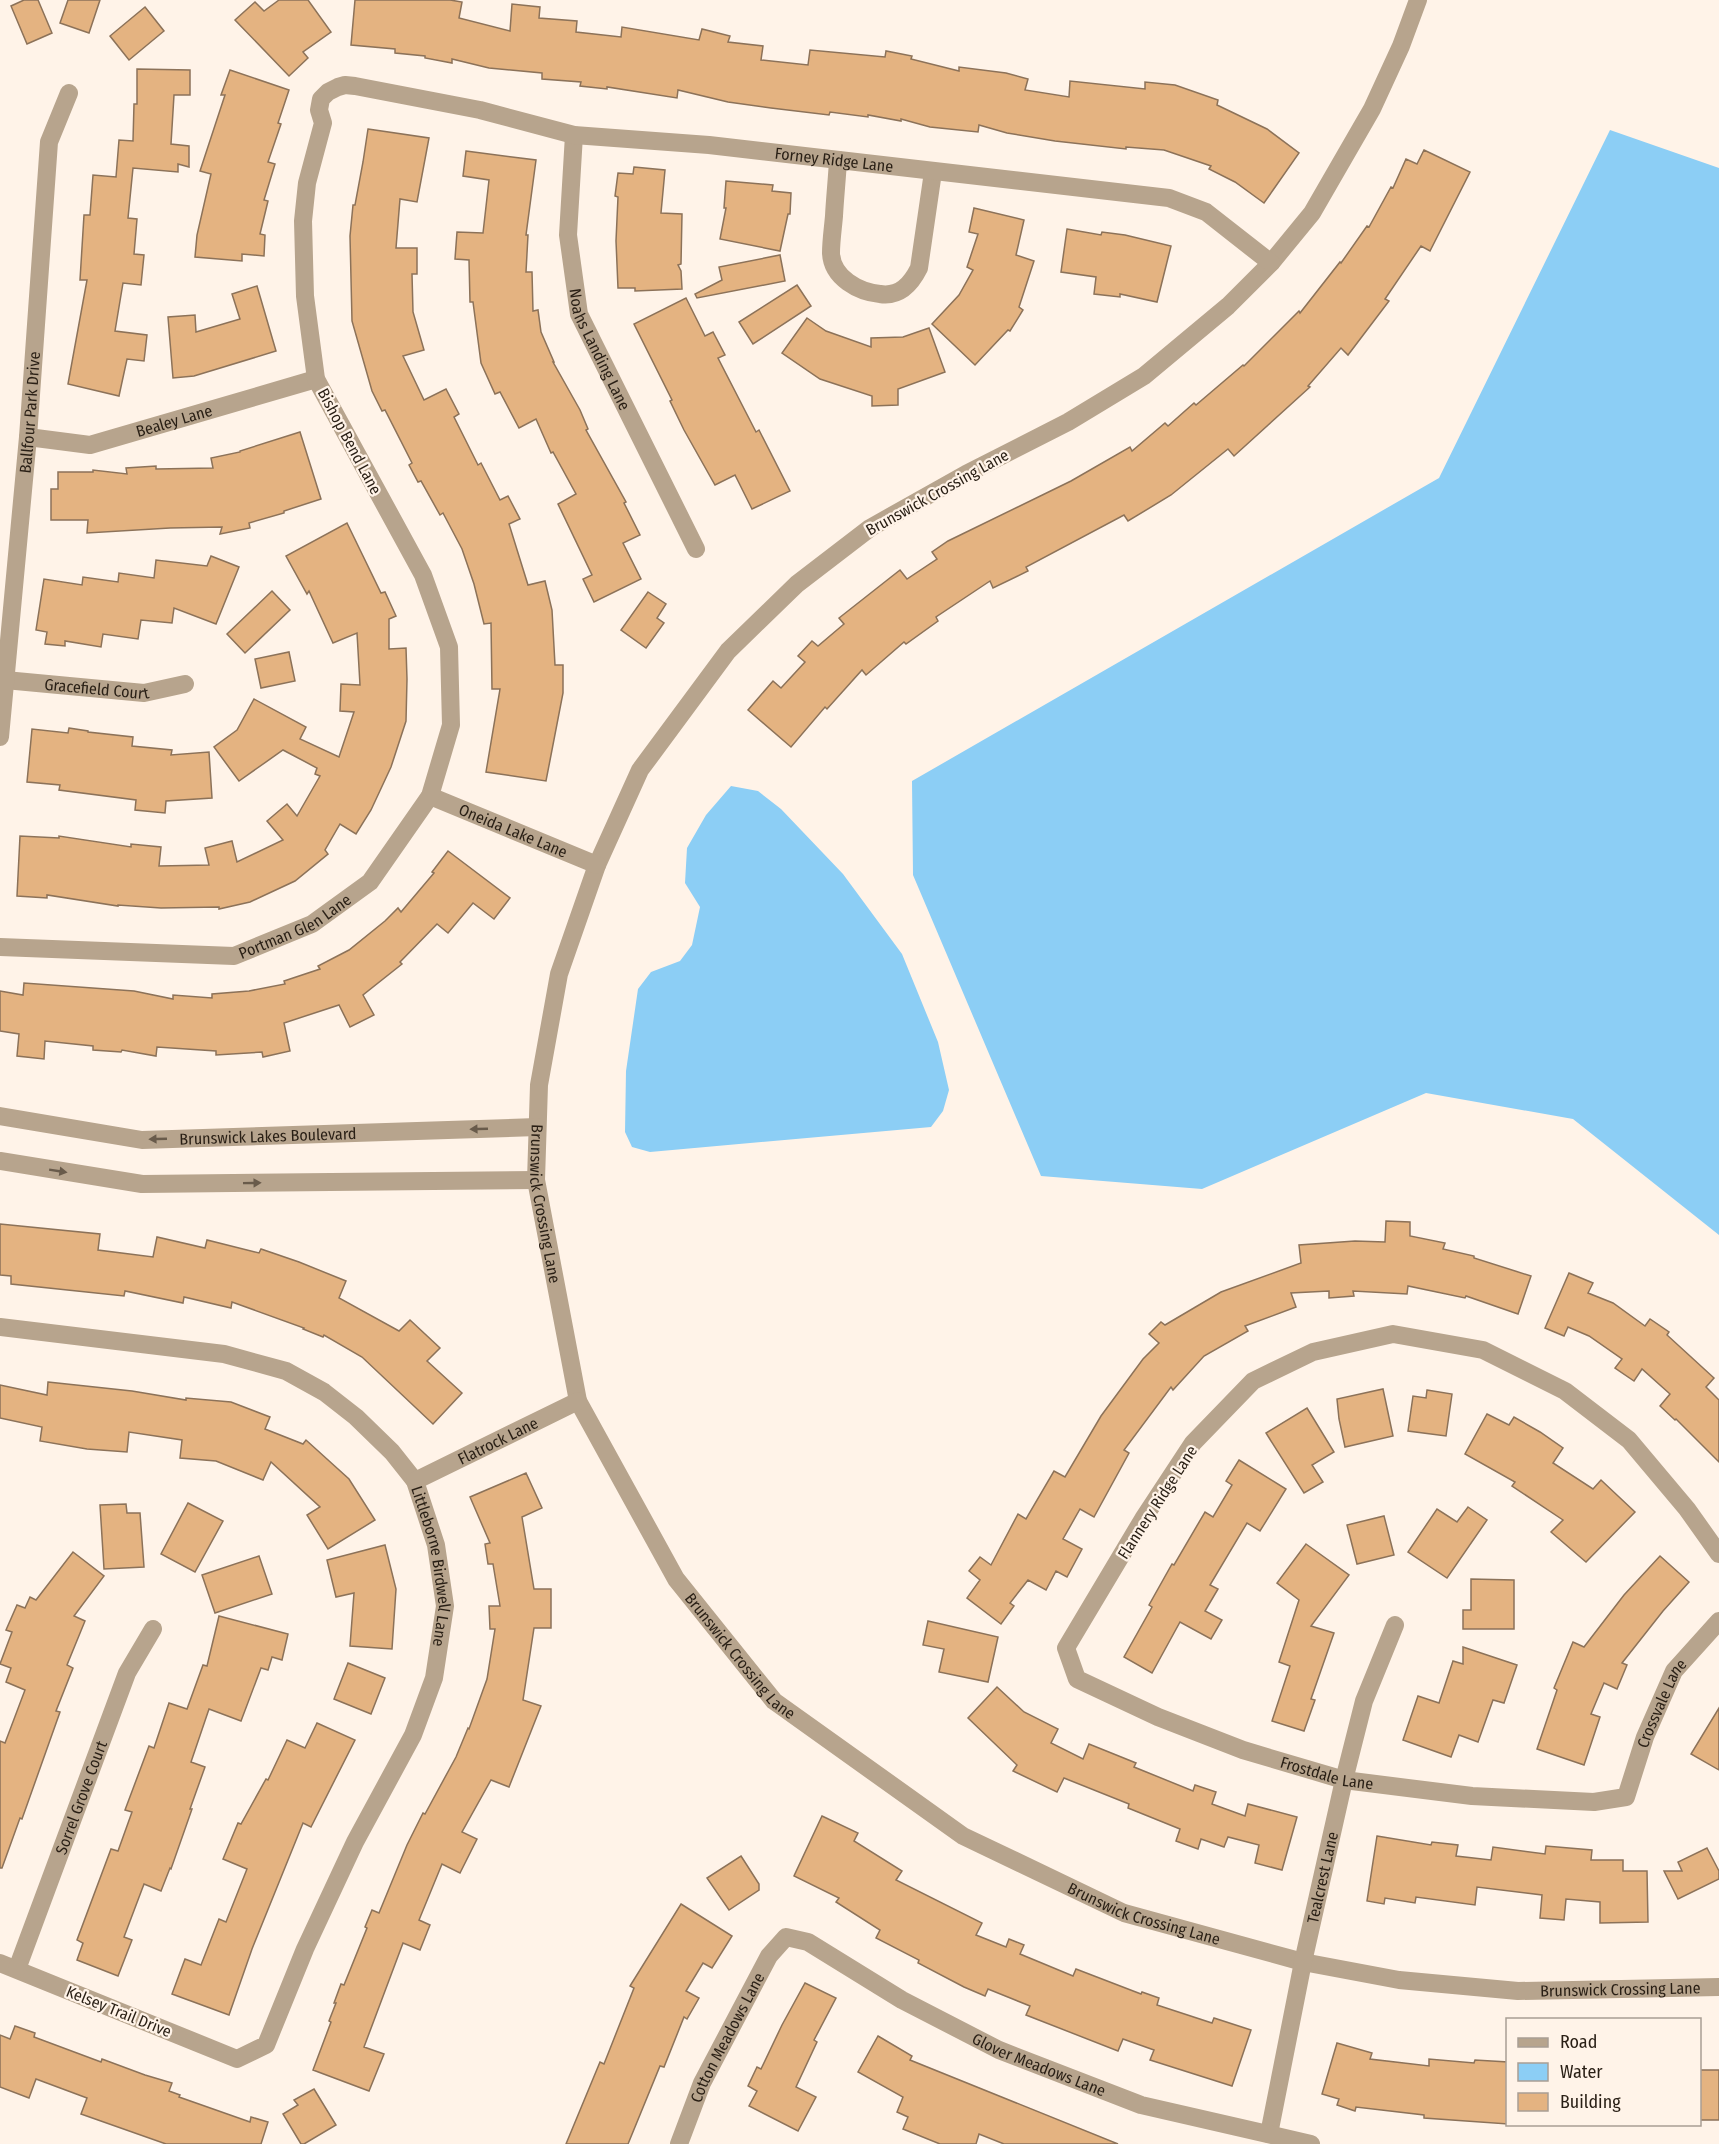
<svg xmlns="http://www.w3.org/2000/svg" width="1719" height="2144" font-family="'Fira Sans Condensed',sans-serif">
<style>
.water{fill:#8ccef5}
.building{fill:#e4b381;stroke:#8c7259;stroke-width:1.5}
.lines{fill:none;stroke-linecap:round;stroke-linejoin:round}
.minor{stroke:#b7a48d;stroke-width:18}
.oneway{fill:#695b4b}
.labels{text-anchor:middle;stroke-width:4.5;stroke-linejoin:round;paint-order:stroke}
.street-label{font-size:16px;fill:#291f15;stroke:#fff3e8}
</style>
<rect width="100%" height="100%" fill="#fff3e8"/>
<!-- water -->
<g class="water">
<path d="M1610,130L1719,168V1235L1573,1119L1426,1093L1202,1189L1041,1176L913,875L912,781L1439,478Z"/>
<path d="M731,786L758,791L781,809L843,874L902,954L938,1042L949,1090L943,1111L931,1127L650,1152L632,1147L625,1132L626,1071L638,989L651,972L680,961L692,945L700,907L685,883L687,848L706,815Z"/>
</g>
<!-- building -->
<g class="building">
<path d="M24,0H38L52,33L27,44L11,6Z"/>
<path d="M68,0H100L89,33L60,23Z"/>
<path d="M279,0H308L331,32L303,52L308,58L289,76L235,20L255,2L264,11Z"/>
<path d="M355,0H450L462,2L459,18L510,31L512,4L540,7L539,18L577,21L576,32L621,37L622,27L699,40L702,29L730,36L728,42L763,46L761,60L808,65L810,50L885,57L886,51L912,56L911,59L959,71V67L1006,73L1028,79L1025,90L1069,97L1070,81L1145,89V82L1175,85L1218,100L1217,105L1267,129L1299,153L1264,203L1235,182L1209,169L1211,166L1164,150L1126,147V149L1055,141L1007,133L979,125L978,132L930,127L901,119V121L868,115V117L830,112L829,115L771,108L728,102L678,90L677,98L607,87V89L580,86L581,82L542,79V73L489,68L452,59V63L425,58V56L395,53V49L351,45Z"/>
<path d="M145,7L164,31L129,60L110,36Z"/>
<path d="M137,69L190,70V95H174L171,144L189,146V167L178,164V172L133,168L128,218L137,219L134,254L144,255L141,285L123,283L115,331L147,335L144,361L127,359L119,396L68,384L87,280H80L84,215H90L93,175L116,177L119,140L133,141L134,104H137Z"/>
<path d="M230,70L289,90L278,123L281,124L268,162L275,164L264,200L268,201L260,234L265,235L264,256L242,254V261L195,257L197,235L211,174L200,171L225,95H221Z"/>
<path d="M368,129L429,138L417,202L400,199L396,248H417V274H412L413,312L424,350L403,356L424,400L446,389L459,414L454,417L478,465L481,463L500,500L508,496L520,519L509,524L528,585L545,581L552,610L555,665H563V693L546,781L486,772L500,689H492L491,623L484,624L474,584L462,549L443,513L440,515L421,481L418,482L409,465L412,463L385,410L382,411L372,391L352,321L350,236L353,205H355L363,162Z"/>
<path d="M1424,150L1470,172L1430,251L1421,246L1385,299L1389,301L1348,355L1341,348L1308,386L1310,387L1234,456L1228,449L1171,495L1128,521L1124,515L1026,567L1028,571L993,588L990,581L936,617L938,621L906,644L904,642L866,675L862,670L827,709L825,707L791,747L748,710L773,681L781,688L805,662L798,656L812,641L818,646L844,624L839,618L900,570L907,579L937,559L932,552L948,541L1071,481L1130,447L1132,451L1165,423L1168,426L1194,403L1196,405L1243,365L1244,366L1299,311L1300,313L1340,262L1341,263L1367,226L1369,227L1391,187L1393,188L1406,159L1417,164Z"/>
<path d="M466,151L536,160L526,235H528L526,272H532L533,311L538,310L541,332L554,362H553L580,410L588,429L586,430L626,502L624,503L640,535L623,543L641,579L594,602L583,579L592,575L558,504L576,494L553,452L551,453L536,419L519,428L500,392L495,394L481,363L473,302H470L469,260L455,259L457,232L483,233L489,180L463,176Z"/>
<path d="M634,167L665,170L661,213L682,214L681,264L678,265L681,271L682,289L635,291V288H618L616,241L618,197L615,196L618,173L633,174Z"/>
<path d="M726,181L773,185L772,191L791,193L790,214H788L780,251L720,239L726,208H724Z"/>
<path d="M974,208L1024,220L1016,255L1034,261L1019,307L1023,310L1010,331L1008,330L975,365L932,324L959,295L973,270L967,267L978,234L969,232Z"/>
<path d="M1067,229L1101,235L1102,232L1125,235L1171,246L1157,302L1120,294V297L1094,294L1096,277L1061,272Z"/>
<path d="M780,255L785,281L697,298L695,294L722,280L719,267Z"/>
<path d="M797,285L811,306L753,344L739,322Z"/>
<path d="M257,286L276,351L194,376L173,378L168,317L195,315L196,332L240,319L232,294Z"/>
<path d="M686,298L705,336L713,332L725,355L718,358L756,432L759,430L790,491L752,509L735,475L715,485L684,430L670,401L672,400L634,324Z"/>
<path d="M807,318L826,331L871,347V338L903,337L929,328L945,372L898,389V405L872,406V396L820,379L782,353Z"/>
<path d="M300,432L321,499L284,511V513L249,523L250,528L220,534L222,527L170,528L87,533L88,520H51V489H58V472H93V470L127,474L126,468L156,466V469L213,468L211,458L240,452V451Z"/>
<path d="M347,523L381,593L385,592L396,616L389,619V649L406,648L407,679L406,721L391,767L371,810L356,834L340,824L325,850L328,854L295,881L250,902L219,909V907L161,908L118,905V906L47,895V898L17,896L20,836L59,838V836L131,847V844L161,847L159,866L209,865L205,848L232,841L237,862L283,840L267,821L287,804L297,816L320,776L315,774L317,768L283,750L239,781L214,747L237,730L254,699L306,727L300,739L339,757L354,712L340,711L341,684L360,685L357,633L333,643L309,591L307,594L286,556Z"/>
<path d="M211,556L239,567L216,624L174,608L172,623L141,620L138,639L103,634L101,647L65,641V646L45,644L47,632L36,630L44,579L82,585L83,577L118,582L119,573L154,578L156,560L207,566Z"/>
<path d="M272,591L290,610L245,653L227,634Z"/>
<path d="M648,592L666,604L657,618L664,623L646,648L621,630Z"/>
<path d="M289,652L295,681L261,688L255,659Z"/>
<path d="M69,728L88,731V732L133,737L132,746L172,750L171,755L209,752L212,798L166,801L165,813L135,810L136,800L59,790L60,785L27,782L32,729L68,733Z"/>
<path d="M448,851L510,898L494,919L473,903L448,933L437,924L400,962L402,964L363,995L374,1015L350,1027L339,1005L284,1023L290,1051L263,1057L262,1052L216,1055V1051L157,1047L156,1056L122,1050L121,1052L93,1050V1046L45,1041L44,1059L17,1056L19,1034L0,1031V991L23,995L24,983L134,991L173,999V995L212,998V994L249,991L285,984L284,981L320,969L318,966L349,950L385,921L398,908L401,912L434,873L432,872Z"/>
<path d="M1386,1221L1410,1222V1236L1445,1243L1443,1249L1474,1256V1258L1531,1276L1518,1314L1466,1296L1465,1298L1408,1286L1407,1294L1353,1291L1354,1296L1329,1298V1291L1291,1293L1296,1307L1245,1326L1248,1331L1204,1356L1173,1390L1171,1387L1124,1450L1129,1453L1094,1517L1080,1509L1063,1539L1082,1549L1067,1577L1056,1571L1046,1590L1028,1580L1010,1603L1014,1606L1001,1624L967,1598L980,1580L969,1571L980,1557L991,1565L1018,1514L1026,1519L1054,1471L1065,1477L1101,1416L1143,1359L1159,1343L1149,1334L1161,1322L1165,1325L1221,1292L1301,1263L1299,1245L1355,1241L1385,1242Z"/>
<path d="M0,1224L100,1234L98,1250L153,1257L157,1237L205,1248L207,1240L259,1253L261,1249L299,1262L346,1281L339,1298L399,1331L410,1320L440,1348L427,1361L462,1393L433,1424L362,1357L324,1335L323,1337L303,1329L304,1328L232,1302L231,1308L184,1297L183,1303L125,1291L124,1296L11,1284V1276L0,1275Z"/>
<path d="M1569,1273L1593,1283L1588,1293L1613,1303L1645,1326L1650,1319L1669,1332L1667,1335L1714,1378L1706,1387L1719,1400V1462L1676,1419L1675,1420L1660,1406L1670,1394L1642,1369L1634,1381L1615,1368L1622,1359L1589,1336L1568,1327L1564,1336L1545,1328Z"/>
<path d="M48,1382L132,1391L186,1400V1398L231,1402L270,1417L265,1429L303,1444L306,1440L349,1479L375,1520L328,1549L307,1515L320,1507L271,1462L263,1480L216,1461L180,1458L182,1440L129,1432L127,1452L87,1449L40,1441L42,1427L0,1418V1385L47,1395Z"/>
<path d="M1383,1389L1393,1436L1345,1447L1339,1419L1337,1399Z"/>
<path d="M1427,1390L1452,1394L1446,1436L1408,1431L1413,1396L1426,1398Z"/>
<path d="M1307,1408L1334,1452L1312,1465L1323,1482L1304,1493L1266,1433Z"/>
<path d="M1487,1414L1509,1425L1514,1417L1540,1432L1563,1448L1553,1463L1593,1489L1601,1480L1635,1512L1586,1562L1551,1532L1563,1520L1512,1486L1515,1482L1465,1454Z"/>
<path d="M1239,1460L1286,1489L1260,1531L1247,1523L1210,1585L1218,1589L1205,1611L1222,1620L1211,1639L1180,1622L1152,1673L1124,1657L1152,1607L1149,1605L1172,1564L1174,1565L1205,1512L1213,1517L1232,1485L1226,1481Z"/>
<path d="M526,1473L542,1508L522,1517L534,1589H551V1628H534L523,1700L541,1706L509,1787L491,1780L462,1832L477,1839L460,1873L442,1864L419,1920L430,1925L420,1950L403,1943L364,2047L384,2054L369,2091L313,2070L331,2022L329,2021L336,2003H334L341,1984L344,1985L367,1928L365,1927L372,1910L379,1913L407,1845L423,1813L425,1814L456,1757L468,1728L469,1729L487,1679L495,1629H490L489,1606H500L493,1564H488L485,1544L490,1543L470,1497Z"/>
<path d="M188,1503L223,1521L195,1572L161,1554Z"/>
<path d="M126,1504L127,1513H140L144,1567L104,1569L100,1505Z"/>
<path d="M1468,1507L1487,1520L1447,1578L1408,1552L1437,1509L1457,1522Z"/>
<path d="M1384,1516L1394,1555L1357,1564L1347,1525Z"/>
<path d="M1306,1544L1349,1575L1311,1626L1334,1633L1311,1699L1315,1700L1304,1731L1272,1721L1290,1666L1279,1662L1299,1600L1277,1583Z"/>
<path d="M385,1545L396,1589L392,1649L350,1646L354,1593L336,1597L327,1560Z"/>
<path d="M73,1552L104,1576L74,1616L85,1621L67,1665L73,1668L56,1711L60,1712L22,1819L20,1818L2,1868H0V1741L5,1743L25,1690L6,1682L11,1668L0,1664L12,1632L6,1630L17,1605L25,1608L30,1597L36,1600Z"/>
<path d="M259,1556L272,1594L215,1613L202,1575Z"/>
<path d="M1660,1556L1689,1582L1663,1611L1622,1663L1627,1665L1617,1689L1604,1683L1591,1714L1600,1717L1584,1765L1537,1749L1557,1690L1554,1688L1573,1642L1584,1647L1624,1595Z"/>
<path d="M1471,1579L1514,1580V1629H1463V1610H1471Z"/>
<path d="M219,1616L288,1634L282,1660L272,1657L268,1670L261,1668L241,1721L209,1709L191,1762L205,1767L190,1809H192L171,1869L170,1868L161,1891L144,1884L124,1937L132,1940L118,1976L77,1960L83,1943L77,1940L111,1849L118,1851L132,1812L125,1810L149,1746L154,1748L169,1703L187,1709L203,1665L207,1666Z"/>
<path d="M928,1621L998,1637L988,1682L939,1672L944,1649L923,1645Z"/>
<path d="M1463,1647L1517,1665L1504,1703L1493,1700L1478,1742L1459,1735L1451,1757L1403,1740L1418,1696L1439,1703L1453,1661L1463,1664Z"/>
<path d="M348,1663L385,1678L371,1714L334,1699Z"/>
<path d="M997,1687L1024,1712L1058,1729L1051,1743L1083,1759L1089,1744L1136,1763L1134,1767L1193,1791L1195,1785L1216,1792L1212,1804L1245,1816L1248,1804L1297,1817L1282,1870L1255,1863L1259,1845L1228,1837L1224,1847L1201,1839L1198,1849L1176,1841L1180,1829L1128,1808L1129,1804L1064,1778L1057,1792L1013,1771L1017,1765L968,1718Z"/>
<path d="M1719,1708V1770L1691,1754Z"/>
<path d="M317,1723L355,1740L311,1827L303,1823L252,1949L229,2015L172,1994L185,1959L201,1965L219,1919L226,1922L247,1869L223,1859L238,1823L241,1824L266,1779L268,1780L287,1740L305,1748Z"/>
<path d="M822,1816L858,1833L854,1841L902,1871L896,1880L982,1923L976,1935L1006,1947L1009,1939L1024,1945L1020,1954L1073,1976L1076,1969L1141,1994L1142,1992L1159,1998L1157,2005L1212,2023L1214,2018L1251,2030L1232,2086L1150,2060L1154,2050L1123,2039L1118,2051L1026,2015L1030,2006L988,1989L985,1996L964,1987L918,1963L919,1960L876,1938L880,1930L836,1902L839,1898L794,1876Z"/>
<path d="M1377,1836L1431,1845L1432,1842L1458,1845L1456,1856L1491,1860L1493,1847L1545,1854L1546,1846L1592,1850L1591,1860H1623V1871H1647L1648,1922L1600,1923V1902L1566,1899L1564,1920L1540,1918L1542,1895L1477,1887L1475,1905L1416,1897L1415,1903L1385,1898L1384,1904L1367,1901Z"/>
<path d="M1707,1848L1719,1871V1879L1678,1899L1664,1871H1682L1678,1862Z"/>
<path d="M741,1856L759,1884V1890L729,1910L707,1878Z"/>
<path d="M681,1904L732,1936L712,1968L703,1963L686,1991L699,1998L687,2019L684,2017L664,2067L660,2066L628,2144H566L600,2062L604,2064L634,1988L630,1986Z"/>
<path d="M805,1983L836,1998L814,2040L817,2042L796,2087L816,2097L798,2131L749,2106L757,2091L748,2086L757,2067L761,2069L782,2025Z"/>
<path d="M15,2026L35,2033L34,2037L101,2062L102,2059L145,2075L172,2083L169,2091L180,2095L179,2097L250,2122L251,2117L268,2122L261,2144H166L81,2114L87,2098L36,2079L29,2098L0,2087V2035L10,2039Z"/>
<path d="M878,2036L912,2056L910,2060L1118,2144H1004L979,2134L976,2144H940L903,2129L908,2117L897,2112L903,2097L858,2072Z"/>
<path d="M1337,2043L1372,2053L1370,2059L1429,2066V2059L1474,2063L1475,2060L1508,2062V2124L1424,2118V2115L1356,2107L1355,2111L1337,2105L1339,2099L1322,2094Z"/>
<rect x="1700" y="2070" width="19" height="50"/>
<path d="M314,2089L336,2125L304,2144H301L283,2114L298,2105L294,2100Z"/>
</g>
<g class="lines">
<!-- minor -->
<g class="minor">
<path id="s1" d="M1418,0L1401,46L1372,109L1312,213L1271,263L1228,306L1144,376L1068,422L966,474L870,528L797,584L728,651L640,770L597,865L559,974L539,1085L536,1180L578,1401L676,1579L774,1701L963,1836L1124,1913L1303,1962L1399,1980L1518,1991L1719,1987"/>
<path id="s2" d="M574,135L568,235L579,314L696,549"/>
<path d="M838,160C837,179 835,197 834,216C833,228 831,241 831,253C832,278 859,292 880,294C900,297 911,284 919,268L933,172"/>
<path id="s3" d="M28,437L90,445L316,379"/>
<path id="s4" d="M5,680L144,693L185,684"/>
<path id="s5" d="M0,737L28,437L49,142L69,93"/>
<path id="s6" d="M430,796L597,865"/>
<path id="s7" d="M0,947L234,956L312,924L370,882L430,796L451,725L449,647L423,575L316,379L305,296L303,221L307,183L323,123L319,110L321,99L328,92L338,87L345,85L355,86L480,110L574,135L709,145L1169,198L1206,212L1271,263"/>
<path id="s8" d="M0,1116L142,1140L537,1127"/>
<path d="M0,1161L142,1184L536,1180"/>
<path id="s9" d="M0,1327L224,1354L286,1371L324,1392L356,1417L392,1452L415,1481L436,1545L445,1606L434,1678L413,1735L355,1842L305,1949L266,2045L237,2059L0,1963"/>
<path id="s10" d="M415,1481L578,1401"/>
<path id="s11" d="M1719,1554L1687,1509L1629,1440L1565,1391L1483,1350L1393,1334L1313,1352L1253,1381L1193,1443L1143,1519L1066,1648L1077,1679L1158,1717L1243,1750L1344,1780L1472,1796L1594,1802L1626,1797L1645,1737L1674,1671L1719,1621"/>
<path id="s12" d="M17,1969L127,1673L153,1629"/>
<path id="s13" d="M1269,2134L1303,1962L1344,1780L1364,1701L1395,1625"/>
<path id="s14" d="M679,2144L702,2083L769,1956L786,1937L808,1942L902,2000L999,2050L1141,2105L1311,2144"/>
</g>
</g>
<!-- one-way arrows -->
<defs><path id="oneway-solid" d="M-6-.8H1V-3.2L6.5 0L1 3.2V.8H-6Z" transform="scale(1.5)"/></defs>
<g class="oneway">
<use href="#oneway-solid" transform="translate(479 1129) rotate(178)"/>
<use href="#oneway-solid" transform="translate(158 1139) rotate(178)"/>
<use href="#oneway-solid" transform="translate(58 1171) rotate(9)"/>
<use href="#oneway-solid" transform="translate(252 1183) rotate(-1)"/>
</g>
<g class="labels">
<!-- street labels -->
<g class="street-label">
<text dy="6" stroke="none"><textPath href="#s7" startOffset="1755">Forney Ridge Lane</textPath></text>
<text dy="6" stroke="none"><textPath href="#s2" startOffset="220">Noahs Landing Lane</textPath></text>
<text dy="6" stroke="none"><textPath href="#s5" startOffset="326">Ballfour Park Drive</textPath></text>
<text dy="6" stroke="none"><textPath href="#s3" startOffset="150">Bealey Lane</textPath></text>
<text transform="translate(350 441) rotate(62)" y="6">Bishop Bend Lane</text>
<text transform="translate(937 492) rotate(-29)" y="6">Brunswick Crossing Lane</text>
<text dy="6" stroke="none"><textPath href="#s4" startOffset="92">Gracefield Court</textPath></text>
<text dy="6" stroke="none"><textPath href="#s6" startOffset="90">Oneida Lake Lane</textPath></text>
<text dy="6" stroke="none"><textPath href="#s7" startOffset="302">Portman Glen Lane</textPath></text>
<text dy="6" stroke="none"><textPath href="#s8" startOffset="270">Brunswick Lakes Boulevard</textPath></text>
<text dy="6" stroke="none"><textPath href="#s1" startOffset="1575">Brunswick Crossing Lane</textPath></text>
<text dy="6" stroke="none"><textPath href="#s10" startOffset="92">Flatrock Lane</textPath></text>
<text transform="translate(1157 1502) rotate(-57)" y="6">Flannery Ridge Lane</text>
<text dy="6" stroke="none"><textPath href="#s9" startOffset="549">Littleborne Birdwell Lane</textPath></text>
<text dy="6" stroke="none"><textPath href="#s1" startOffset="2079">Brunswick Crossing Lane</textPath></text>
<text dy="6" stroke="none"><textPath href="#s11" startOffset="1588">Crossvale Lane</textPath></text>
<text dy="6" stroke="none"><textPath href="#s11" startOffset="1186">Frostdale Lane</textPath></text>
<text dy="6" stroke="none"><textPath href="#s12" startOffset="183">Sorrel Grove Court</textPath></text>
<text dy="6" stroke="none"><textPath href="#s13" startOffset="262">Tealcrest Lane</textPath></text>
<text dy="6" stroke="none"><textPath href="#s1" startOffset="2565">Brunswick Crossing Lane</textPath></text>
<text dy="6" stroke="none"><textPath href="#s1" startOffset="3051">Brunswick Crossing Lane</textPath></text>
<text transform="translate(119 2011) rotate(22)" y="6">Kelsey Trail Drive</text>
<text dy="6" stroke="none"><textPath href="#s14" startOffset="117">Cotton Meadows Lane</textPath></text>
<text dy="6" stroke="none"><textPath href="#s14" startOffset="519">Glover Meadows Lane</textPath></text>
</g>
</g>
<!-- legend -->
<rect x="1506" y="2018" width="195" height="108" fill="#fff3e8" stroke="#a99e94" stroke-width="1.5"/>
<rect x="1518" y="2038" width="30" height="9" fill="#b7a48d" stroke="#a99e94" stroke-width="1.5"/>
<text x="1560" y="2048" font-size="18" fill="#291f15">Road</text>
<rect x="1518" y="2063" width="30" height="18" fill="#8ccef5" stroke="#a99e94" stroke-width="1.5"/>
<text x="1560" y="2078" font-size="18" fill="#291f15">Water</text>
<rect x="1518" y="2093" width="30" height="18" fill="#e4b381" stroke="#a99e94" stroke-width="1.5"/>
<text x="1560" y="2108" font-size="18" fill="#291f15">Building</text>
</svg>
